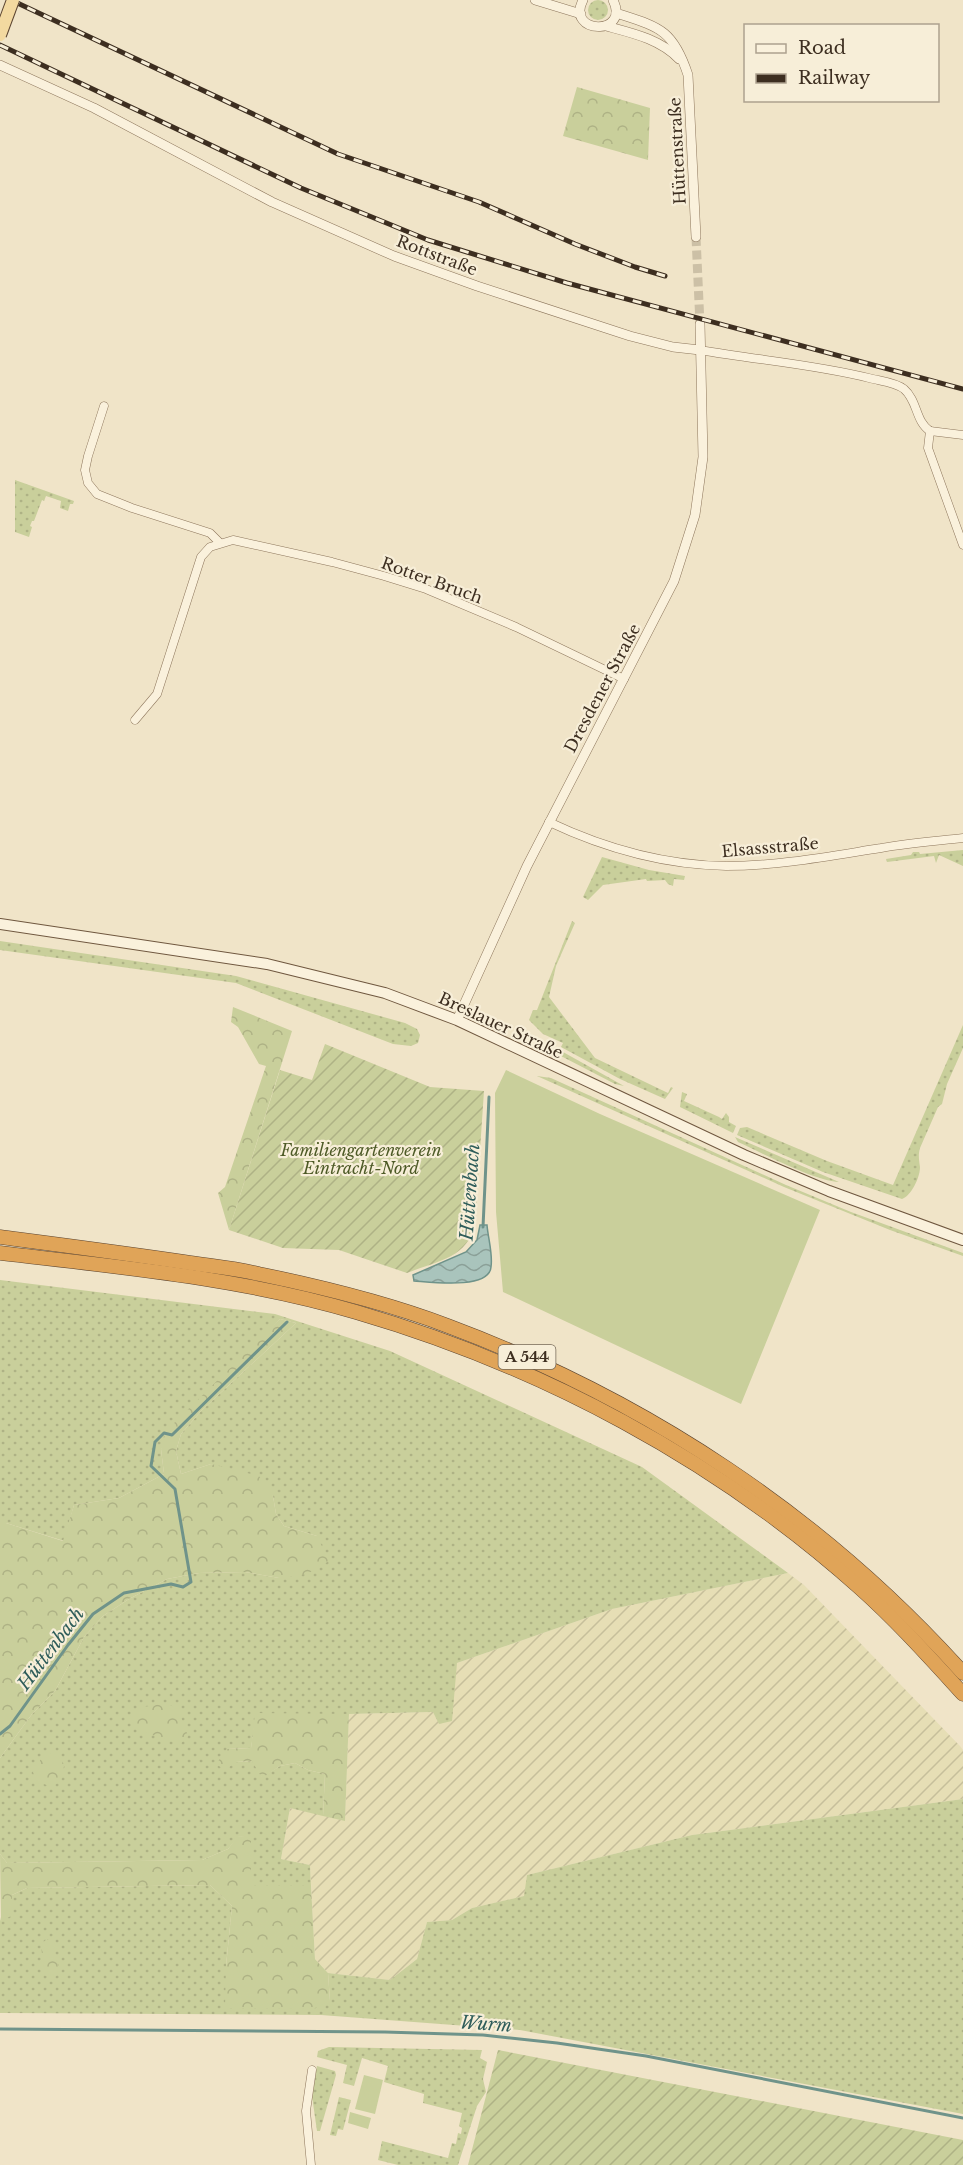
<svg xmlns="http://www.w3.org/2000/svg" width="963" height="2165" font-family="'Libre Baskerville',serif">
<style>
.farmland{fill:url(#farmland-furrows)}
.grass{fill:url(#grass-dots)}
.forest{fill:url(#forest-crowns)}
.garden{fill:url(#garden-furrows)}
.pitch{fill:#c9cf9b}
.water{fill:url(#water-waves);stroke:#6f938a;stroke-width:1.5}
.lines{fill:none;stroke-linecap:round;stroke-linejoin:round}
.stream{stroke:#6f938a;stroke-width:3}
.tertiary-tunnel{stroke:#ccc0a6;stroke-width:9;stroke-dasharray:9 4.5;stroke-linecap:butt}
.minor-casing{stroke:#8d765c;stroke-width:9}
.tertiary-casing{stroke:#8d765c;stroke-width:10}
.secondary-casing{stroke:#6f573f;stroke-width:12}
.motorway-casing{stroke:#5b4430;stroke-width:15}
.minor{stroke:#faf1dc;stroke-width:8}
.tertiary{stroke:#faf1dc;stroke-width:9}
.secondary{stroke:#faf1dc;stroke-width:10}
.motorway{stroke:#e0a458;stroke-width:14}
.rail-casing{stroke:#3d2e20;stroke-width:5}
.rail{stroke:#f7eed8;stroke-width:3;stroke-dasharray:9;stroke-linecap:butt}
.primary-bridge-casing{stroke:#5b4430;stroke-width:14;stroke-linecap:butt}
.primary-bridge{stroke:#f3d9a0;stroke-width:12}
.labels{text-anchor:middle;stroke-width:4.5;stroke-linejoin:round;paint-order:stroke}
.shield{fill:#f7eed8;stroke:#756857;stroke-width:1.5}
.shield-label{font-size:15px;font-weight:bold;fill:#3d2e20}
.street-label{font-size:16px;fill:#3d2e20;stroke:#f7eed8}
.park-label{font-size:16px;font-style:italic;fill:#4d5a26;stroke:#f7eed8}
.water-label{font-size:18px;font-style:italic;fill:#2f5d5a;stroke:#f7eed8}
</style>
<defs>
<pattern id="farmland-furrows" width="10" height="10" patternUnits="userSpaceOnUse" patternTransform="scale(1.5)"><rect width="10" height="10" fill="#e6deb5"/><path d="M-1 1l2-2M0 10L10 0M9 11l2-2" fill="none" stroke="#c6bf9b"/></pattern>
<pattern id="grass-dots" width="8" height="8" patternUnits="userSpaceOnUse" patternTransform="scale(1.5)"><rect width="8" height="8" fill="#c9cf9b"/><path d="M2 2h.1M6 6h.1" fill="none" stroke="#aeb285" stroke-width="1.8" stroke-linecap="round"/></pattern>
<pattern id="forest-crowns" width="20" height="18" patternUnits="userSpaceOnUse" patternTransform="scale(1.5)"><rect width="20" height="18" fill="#c9cf9b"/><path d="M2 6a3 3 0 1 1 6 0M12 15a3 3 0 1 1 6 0" fill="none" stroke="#aeb285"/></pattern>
<pattern id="garden-furrows" width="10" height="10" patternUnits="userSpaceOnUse" patternTransform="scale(1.5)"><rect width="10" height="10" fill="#c9cf9b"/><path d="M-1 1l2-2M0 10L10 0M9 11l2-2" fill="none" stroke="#aeb285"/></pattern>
<pattern id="water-waves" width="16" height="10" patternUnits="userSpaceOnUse" patternTransform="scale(1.5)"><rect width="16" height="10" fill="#a9c4bc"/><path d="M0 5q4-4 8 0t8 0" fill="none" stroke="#8ba098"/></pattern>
</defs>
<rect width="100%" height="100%" fill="#f0e4c8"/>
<!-- farmland -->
<path class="farmland" d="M788,1573L804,1585L960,1746L963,1750V1799L692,1835L527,1875L525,1896L472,1908L452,1920L427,1922L417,1959L390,1980L328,1973L315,1959L310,1865L281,1859L290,1808L345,1820L349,1714L433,1712L457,1663L612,1609Z"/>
<!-- grass -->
<g class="grass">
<circle cx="598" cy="10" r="10"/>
<path d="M15,480L74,501L73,504H70L68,511L60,508L61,501L46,496L44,501L42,500L34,521H32L30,526L32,527L29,537L15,532Z"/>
<path d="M963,850V866L939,855L936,863L934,856L887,862L886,859L911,855L913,852H919L920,854Z"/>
<path d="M602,857L649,870L685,876L684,880L674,879L673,886L668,884L665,880L647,881L646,879L603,885L588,900L583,897Z"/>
<path d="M572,921L575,923L556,966L549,997L595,1058L668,1093L671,1087L673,1088L665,1099L620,1079L561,1047L563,1043L543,1034L529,1020L533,1010H537Z"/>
<path d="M0,941L236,976L405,1023L417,1029L420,1035L418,1043L411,1046L393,1044L236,983L0,950Z"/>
<path d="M963,1025V1048L947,1084L942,1104L938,1107L920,1148C918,1155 919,1160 920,1167C920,1178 911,1196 902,1199L823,1172L737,1135L740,1128L747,1127L827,1161L893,1185Z"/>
<path d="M563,1052L624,1086L615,1084L561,1056Z"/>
<path d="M537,1076L551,1078L786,1185L851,1212L963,1253V1256L890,1230L784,1187Z"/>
<path d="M682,1092L687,1094L684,1101L719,1117L722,1119L726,1113L729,1117V1122L736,1126L733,1133L680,1107Z"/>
<path d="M735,1137L839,1182C815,1181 762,1153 738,1142Z"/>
<path d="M0,1280L275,1314L390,1351L642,1467L788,1573L612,1609L457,1663L452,1721L439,1724L433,1712L349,1714H256L251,1748L227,1749L236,1762L253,1761L262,1777L280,1766L295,1763L308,1770L325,1774L323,1816L290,1808L281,1859L310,1865L311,1886H250L251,1836L238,1837L228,1849L202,1860L7,1863L0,1854V1758L32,1714L55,1691L84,1637L103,1616L129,1599L167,1579L199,1573L245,1572L279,1578L317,1536L284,1526L276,1514L273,1496L211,1464L181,1474L176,1451L181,1434L201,1411L296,1323L280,1319L161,1449L164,1474L119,1498L74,1505L64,1541L6,1523H0Z"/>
<path d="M963,1799V2114L520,2030L321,2015L0,2013V1917L1,1921L12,1895L27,1888L210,1885L232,1906L226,1966L330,2001L328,1973L390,1980L417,1959L427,1922L452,1920L472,1908L524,1896L527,1875L692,1835Z"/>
<path d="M329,2047L482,2050L480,2058L487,2062L483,2079L486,2092L477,2106L458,2165H398L378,2160L382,2141L448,2158L452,2143L456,2144L458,2133L461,2134L462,2128L459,2126L462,2113L423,2103L424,2094L384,2082L388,2066L362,2058L354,2086L343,2083L347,2065L317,2057L318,2051Z"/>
<path d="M317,2066L335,2071L336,2075L320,2131H317L312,2096Z"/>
<path d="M339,2097L351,2100L343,2130L338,2129L336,2136L330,2135Z"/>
</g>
<!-- forest -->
<g class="forest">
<path d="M577,87L650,108L648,160L563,136Z"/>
<path d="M233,1007L292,1031L229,1230L218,1193L225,1187L266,1066L259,1064L238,1027L231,1022Z"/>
<path d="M280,1319L296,1323L201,1411L181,1434L176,1451L181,1474L211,1464L259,1476L273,1496L276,1514L284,1526L317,1536L329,1561L307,1574L279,1578L245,1572L199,1573L167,1579L129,1599L103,1616L84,1637L55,1691L32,1714L0,1758V1523H6L63,1541L74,1505L119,1498L164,1474L161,1449L166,1431Z"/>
<path d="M162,1704L177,1707L188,1736L180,1744L144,1732L133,1724L130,1715L137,1708Z"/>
<path d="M255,1713L349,1714L345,1821L323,1816L325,1774L308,1770L295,1763L280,1766L262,1778L252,1761L236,1762L225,1770L216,1764L227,1749L251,1748Z"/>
<path d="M60,1752L64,1766L61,1780L52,1787L36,1781L33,1772L44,1754Z"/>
<path d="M251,1835V1886H311L315,1959L328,1973L330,2001L313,2009L225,2008L226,1966L232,1906L210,1885L27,1888L12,1895L11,1916L1,1921L0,1854L7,1863L202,1860L228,1849L237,1837Z"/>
<path d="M47,1939L52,1942L60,1973L53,1978L44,1975L41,1944Z"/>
</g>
<!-- garden -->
<g class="garden">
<path d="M325,1044L430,1087L484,1091L475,1224C468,1258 437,1261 407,1273L339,1250L283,1248L229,1230L280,1070L312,1080Z"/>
<path d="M498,2050L963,2140V2165H468Z"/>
</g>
<!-- pitch -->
<g class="pitch">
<path d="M506,1070L600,1114L820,1210L741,1404L503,1292L496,1212L495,1093Z"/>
<path d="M364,2075L383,2080L375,2114L355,2109Z"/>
<path d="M350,2112L371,2118L368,2129L348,2123Z"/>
</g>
<!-- water -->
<path class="water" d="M480,1225H487C488,1238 493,1254 491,1267C489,1290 430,1282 414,1281L413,1275L466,1252L477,1240Z"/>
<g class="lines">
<!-- stream -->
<g class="stream">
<path d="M483,1227L489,1097"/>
<path d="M0,1734L10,1726L68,1645L93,1614L124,1593L171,1584L183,1587L191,1582L175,1489L151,1466L155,1442L164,1433L172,1435L287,1322"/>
<path d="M0,2029L385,2032L483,2035L557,2043L646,2056L963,2118"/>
</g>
<!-- tertiary-tunnel -->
<path class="tertiary-tunnel" d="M696,237L700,324"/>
<!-- minor casing -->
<g class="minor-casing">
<g id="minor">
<path d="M700,350C756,360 813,364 869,378C880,381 895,382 904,389C918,401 915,421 930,431"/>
<path d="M104,406L88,456L85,470L88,483L97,494L132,508L210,533L220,543"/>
<path d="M930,431L928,448L963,545"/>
<path d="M930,431L963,435"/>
<path d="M135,720L157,694L201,557L210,547L233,540L332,562L384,576L426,589L516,627L624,679"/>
<path d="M549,822C604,848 665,865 726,866C778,866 830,856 881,848C908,843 936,841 963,838"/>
<path d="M311,2165L306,2111L312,2070"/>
</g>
</g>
<!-- tertiary casing -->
<g class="tertiary-casing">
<g id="tertiary">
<path d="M535,0L581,14"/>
<path d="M583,0C565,35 631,36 613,0"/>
<path d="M616,13C659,27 673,29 688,75L696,237"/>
<path d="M606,26C632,33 660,39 679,59"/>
<path d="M0,65L94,108L272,202L394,256L477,286L630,336L673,347L700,350"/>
<path d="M457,1020L527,866L674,581L695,515L703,457L700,324"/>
</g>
</g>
<!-- secondary casing -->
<g class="secondary-casing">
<path id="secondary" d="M0,924L267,964L385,993L457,1020L744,1155L829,1191L963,1240"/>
</g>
<!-- motorway casing -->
<g class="motorway-casing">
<g id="motorway">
<path d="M0,1237C61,1245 123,1253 184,1262C209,1266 234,1268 259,1274C322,1287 388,1303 448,1326C646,1400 822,1516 963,1673"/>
<path d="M0,1253C119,1267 241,1278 356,1312C541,1366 716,1459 860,1588C897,1621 930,1658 963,1694"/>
</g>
</g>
<!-- minor -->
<use href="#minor" class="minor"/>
<!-- tertiary -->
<use href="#tertiary" class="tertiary"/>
<!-- secondary -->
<use href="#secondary" class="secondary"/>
<!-- motorway -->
<use href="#motorway" class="motorway"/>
<!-- rail casing -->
<g class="rail-casing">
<g id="rail">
<path d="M11,0L338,154L479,202L575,244L635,267L665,276"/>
<path d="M0,45L301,188L428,240L567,283L963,389"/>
</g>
</g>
<!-- rail -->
<use href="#rail" class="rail"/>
<!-- primary-bridge casing -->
<g class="primary-bridge-casing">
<path id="primary-bridge" d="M0,35L13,0"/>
</g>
<!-- primary-bridge -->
<use href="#primary-bridge" class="primary-bridge"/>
</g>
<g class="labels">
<!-- shield labels -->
<rect class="shield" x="498.5" y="1345" width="57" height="24" rx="4.5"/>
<g class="shield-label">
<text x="527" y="1362">A 544</text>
</g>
<!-- street labels -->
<g class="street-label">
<text transform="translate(677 151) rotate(-93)" y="6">Hüttenstraße</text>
<text transform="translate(437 255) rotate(21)" y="6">Rottstraße</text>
<text transform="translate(432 580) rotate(20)" y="6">Rotter Bruch</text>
<text transform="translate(602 688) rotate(-62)" y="6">Dresdener Straße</text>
<text transform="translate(770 847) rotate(-5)" y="6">Elsassstraße</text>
<text transform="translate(501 1025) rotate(25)" y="6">Breslauer Straße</text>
</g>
<!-- park labels -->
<g class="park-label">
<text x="361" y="1156">Familiengartenverein<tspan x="361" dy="18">Eintracht-Nord</tspan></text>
</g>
<!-- water labels -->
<g class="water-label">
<text transform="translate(470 1192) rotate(-86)" y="6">Hüttenbach</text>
<text transform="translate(51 1649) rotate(-53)" y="6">Hüttenbach</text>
<text transform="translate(486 2024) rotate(4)" y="6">Wurm</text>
</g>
</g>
<!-- legend -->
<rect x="744" y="24" width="195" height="78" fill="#f7eed8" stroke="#ada18e" stroke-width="1.5"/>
<rect x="756" y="44" width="30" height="9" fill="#faf1dc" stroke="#ada18e" stroke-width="1.5"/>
<text x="798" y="54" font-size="18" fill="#3d2e20">Road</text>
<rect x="756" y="74" width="30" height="9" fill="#3d2e20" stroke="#ada18e" stroke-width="1.5"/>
<text x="798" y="84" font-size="18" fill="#3d2e20">Railway</text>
</svg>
